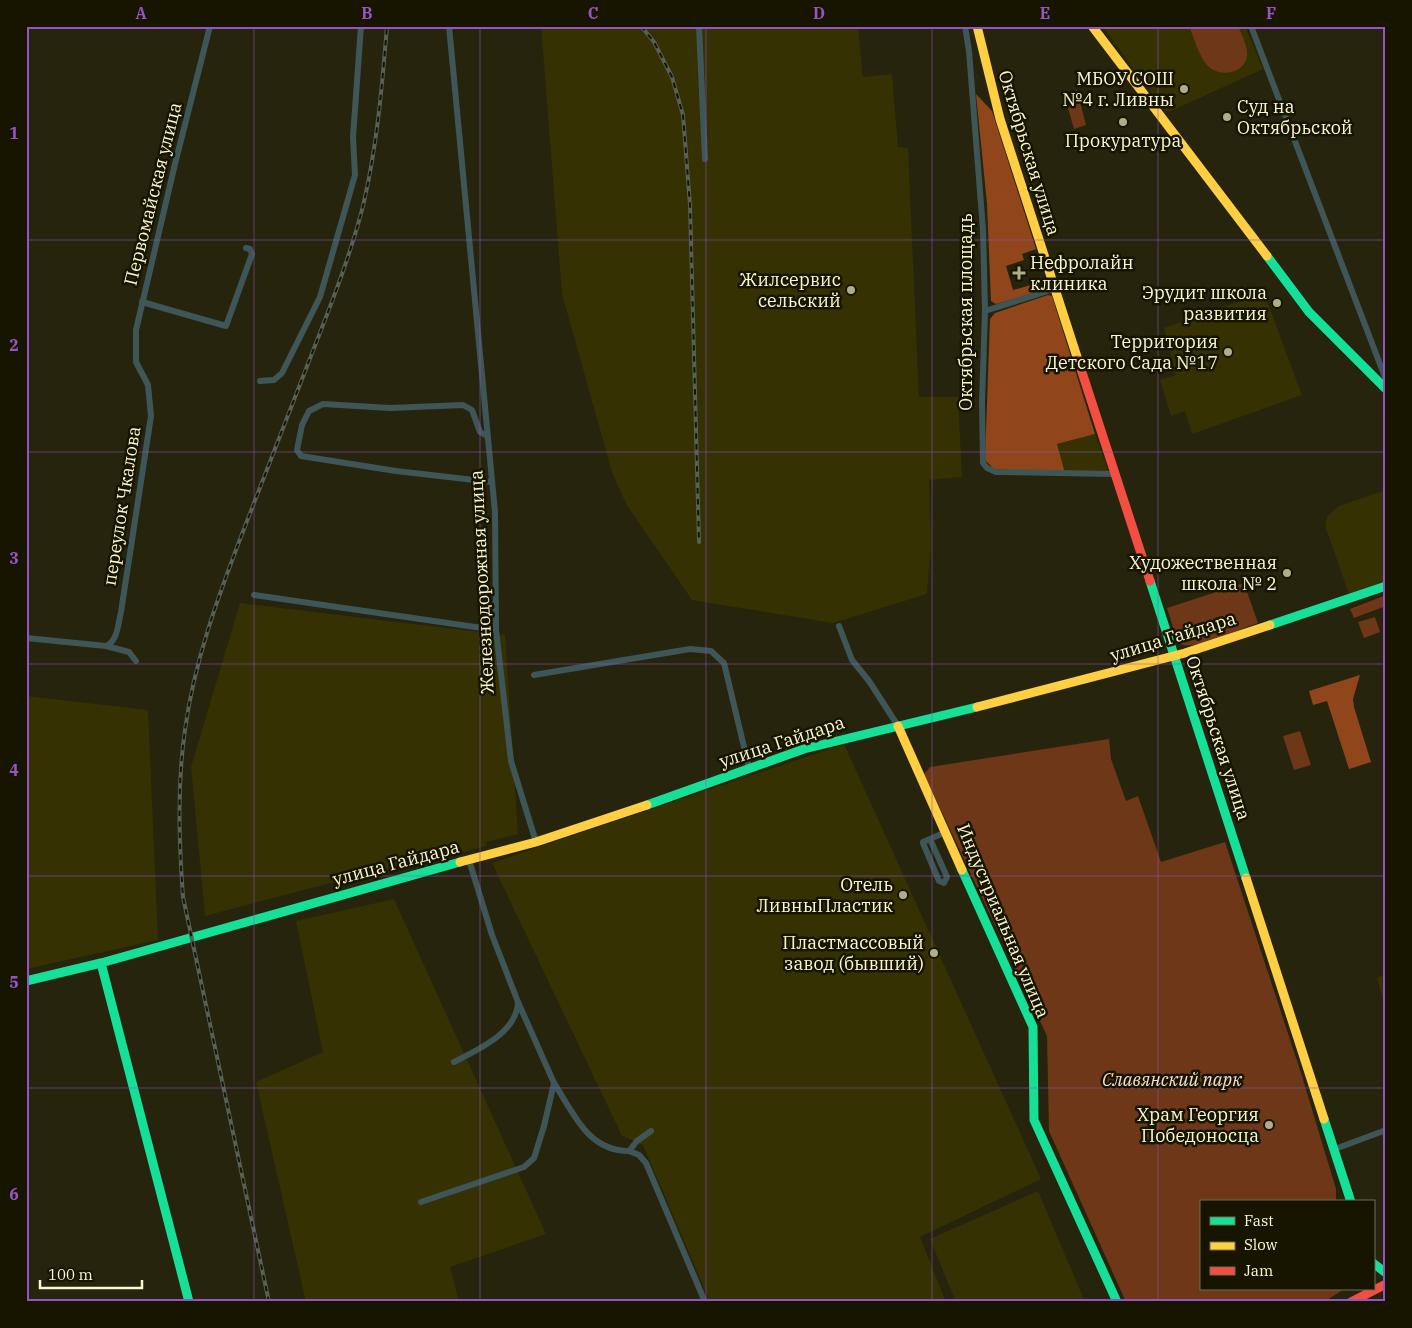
<svg xmlns="http://www.w3.org/2000/svg" width="1412" height="1328" font-family="'IBM Plex Serif',serif">
<style>
.built{fill:#353102}
.green{fill:#6e3718}
.forest{fill:#90451a}
.lines{fill:none;stroke-linecap:round;stroke-linejoin:round}
.street{stroke:#3f5659;stroke-width:6}
.fast{stroke:#16e098;stroke-width:9}
.slow{stroke:#ffcf43;stroke-width:9}
.jam{stroke:#f24e42;stroke-width:9}
.rail-casing{stroke:#556056;stroke-width:4}
.rail{stroke:#171500;stroke-width:2;stroke-dasharray:5.5;stroke-linecap:butt}
.grid{fill:none;stroke:#9455c2;stroke-width:1;stroke-opacity:0.55}
.poi-dot{fill:#afae8b;stroke:#171500;stroke-width:2}
.labels{text-anchor:middle;stroke-width:5;stroke-linejoin:round;paint-order:stroke}
.poi-label{font-size:18px;fill:#f9f8d0;stroke:#171500;text-anchor:end}
.street-label{font-size:18px;fill:#f9f8d0;stroke:#171500}
.park-label{font-size:18px;font-style:italic;fill:#f7ded3;stroke:#171500}
.neatline{fill:none;stroke:#9455c2;stroke-width:2}
.grid-label{font-size:16px;text-anchor:middle;font-weight:bold;fill:#9455c2}
</style>
<rect width="100%" height="100%" fill="#26240c"/>
<!-- built -->
<g class="built">
<path d="M541,26H858L863,77L892,74L898,147L908,148L919,397H958L962,477L929,480L931,544L927,594L833,623L692,600L626,504L612,472L562,294Z"/>
<path d="M1102,26H1245L1263,69L1169,112L1164,110Z"/>
<path d="M1264,293L1302,395L1192,434L1185,411L1171,416L1160,380L1176,375L1164,328Z"/>
<path d="M1095,434L1109,473H1065L1057,444Z"/>
<path d="M1386,490V581L1349,594L1329,537L1325,525L1327,517L1339,506Z"/>
<path d="M240,603L505,635L518,834L486,842L487,846L358,880L357,876L205,916L191,767Z"/>
<path d="M26,696L148,710L158,940L26,969Z"/>
<path d="M844,744L1041,1179L920,1237L946,1302H710L643,1145L622,1136L492,863Z"/>
<path d="M394,899L546,1234L450,1267L459,1302H306L256,1082L323,1052L296,921Z"/>
<path d="M1386,973V1010L1377,978Z"/>
<path d="M1038,1191L1085,1302H956L930,1239Z"/>
</g>
<!-- green -->
<g class="green">
<path d="M1189,26H1238C1242,36 1250,49 1246,60C1240,75 1218,77 1207,65C1199,56 1194,38 1189,26Z"/>
<path d="M1077,90L1086,125L1074,129L1064,94Z"/>
<path d="M1244,583L1258,623C1241,628 1192,653 1178,643L1167,608Z"/>
<path d="M1386,595V606L1354,618L1350,609Z"/>
<path d="M1375,617L1380,632L1364,638L1358,622Z"/>
<path d="M1300,731L1311,765L1294,770L1283,736Z"/>
<path d="M1109,739L1111,759L1126,801L1138,796L1161,862L1225,842L1301,1073L1336,1189V1202H1201V1289H1344L1324,1302H1126L1049,1131L1047,1036L924,774L930,767Z"/>
</g>
<!-- forest -->
<g class="forest">
<path d="M976,94L992,111L1036,249L1022,254L1024,260L1006,266L1013,290L1031,285L1034,293L996,304L991,301L987,204Z"/>
<path d="M1048,295L1052,296L1095,434L1057,444L1065,473L994,469L985,460L990,319L995,313Z"/>
<path d="M1360,675L1353,699L1354,707L1371,762L1349,769L1327,701L1313,705L1309,691Z"/>
</g>
<g class="lines">
<!-- street -->
<g class="street">
<path d="M449,26L495,512L496,630L511,761L536,842"/>
<path d="M699,26L705,159"/>
<path d="M965,26L969,51L983,230L985,311L982,402L983,463L987,468L996,472L1115,474"/>
<path d="M1251,26L1386,380"/>
<path d="M142,302L226,326L252,254L250,249L246,248"/>
<path d="M985,311L1054,289"/>
<path d="M260,381L274,380L282,373L320,297L355,175L353,137L361,26"/>
<path d="M487,436L480,432L472,410L463,405L390,408L323,404L309,411L302,425L297,450L301,456L396,471L492,482"/>
<path d="M254,595L496,630"/>
<path d="M839,626L852,660L869,681L898,726"/>
<path d="M26,638L106,646L129,652L136,661"/>
<path d="M106,646C118,641 118,623 121,612L151,416L148,385L136,362V330L175,164L210,26"/>
<path d="M534,675L690,649L711,651L724,663L749,768"/>
<path d="M930,839L947,877L944,883L939,881L923,843V842L946,832"/>
<path d="M454,1062C477,1050 517,1033 518,1002L492,935L469,860"/>
<path d="M554,1083C574,1114 588,1151 629,1151L637,1141L651,1131"/>
<path d="M1335,1149L1386,1130"/>
<path d="M629,1151L639,1155L646,1163L705,1302"/>
<path d="M421,1202L524,1167L534,1158L544,1126L554,1083L518,1002"/>
</g>
<!-- fast -->
<g class="fast">
<path d="M1267,256L1309,312L1386,389"/>
<path d="M1150,581L1246,878"/>
<path d="M1270,625L1386,586"/>
<path d="M647,805L804,749L977,707"/>
<path d="M962,870L1033,1027L1034,1120L1117,1302"/>
<path d="M101,963L189,1302"/>
<path d="M26,981L101,963L460,862"/>
<path d="M1324,1119L1351,1202"/>
<path d="M1373,1263L1386,1273"/>
</g>
<!-- slow -->
<g class="slow">
<path d="M977,26L1000,119L1078,360"/>
<path d="M1092,26L1267,256"/>
<path d="M977,707L1185,653L1270,625"/>
<path d="M898,726L962,870"/>
<path d="M460,862L536,842L647,805"/>
<path d="M1246,878L1324,1119"/>
</g>
<!-- jam -->
<g class="jam">
<path d="M1078,360L1150,581"/>
<path d="M1351,1302L1386,1284"/>
</g>
<!-- rail casing -->
<g class="rail-casing">
<g id="rail">
<path d="M641,26L654,42L672,77L683,115L690,205L699,542"/>
<path d="M269,1302L183,897C179,841 177,785 185,730C194,662 218,597 242,534C265,475 288,415 311,356C330,307 350,257 363,206C377,147 382,87 387,26"/>
</g>
</g>
<!-- rail -->
<use href="#rail" class="rail"/>
</g>
<!-- grid -->
<path class="grid" d="M254,26V1302M480,26V1302M706,26V1302M932,26V1302M1158,26V1302M26,240H1386M26,452H1386M26,664H1386M26,876H1386M26,1088H1386"/>
<!-- markers -->
<g class="poi-dot">
<circle cx="1184" cy="89" r="5"/>
<circle cx="1227" cy="117" r="5"/>
<circle cx="1123" cy="122" r="5"/>
<path d="M1016.5 265.5h5v5h5v5h-5v5h-5v-5h-5v-5h5z"/>
<circle cx="851" cy="290" r="5"/>
<circle cx="1277" cy="303" r="5"/>
<circle cx="1228" cy="352" r="5"/>
<circle cx="1287" cy="573" r="5"/>
<circle cx="903" cy="895" r="5"/>
<circle cx="934" cy="953" r="5"/>
<circle cx="1269" cy="1125" r="5"/>
</g>
<g class="labels">
<!-- poi labels -->
<g class="poi-label">
<text x="1174" y="85">МБОУ СОШ<tspan x="1174" dy="21">№4 г. Ливны</tspan></text>
<text x="1237" y="113" text-anchor="start">Суд на<tspan x="1237" dy="21">Октябрьской</tspan></text>
<text x="1123" y="147" text-anchor="middle">Прокуратура</text>
<text x="1030" y="269" text-anchor="start">Нефролайн<tspan x="1030" dy="21">клиника</tspan></text>
<text x="841" y="286">Жилсервис<tspan x="841" dy="21">сельский</tspan></text>
<text x="1267" y="299">Эрудит школа<tspan x="1267" dy="21">развития</tspan></text>
<text x="1218" y="348">Территория<tspan x="1218" dy="21">Детского Сада №17</tspan></text>
<text x="1277" y="569">Художественная<tspan x="1277" dy="21">школа № 2</tspan></text>
<text x="893" y="891">Отель<tspan x="893" dy="21">ЛивныПластик</tspan></text>
<text x="924" y="949">Пластмассовый<tspan x="924" dy="21">завод (бывший)</tspan></text>
<text x="1259" y="1121">Храм Георгия<tspan x="1259" dy="21">Победоносца</tspan></text>
</g>
<!-- street labels -->
<g class="street-label">
<text transform="translate(1029 153) rotate(73)" y="6">Октябрьская улица</text>
<text transform="translate(153 194) rotate(-76)" y="6">Первомайская улица</text>
<text transform="translate(966 312) rotate(-90)" y="6">Октябрьская площадь</text>
<text transform="translate(122 506) rotate(-81)" y="6">переулок Чкалова</text>
<text transform="translate(482 582) rotate(-93)" y="6">Железнодорожная улица</text>
<text transform="translate(1173 637) rotate(-17)" y="6">улица Гайдара</text>
<text transform="translate(1218 738) rotate(72)" y="6">Октябрьская улица</text>
<text transform="translate(782 742) rotate(-18)" y="6">улица Гайдара</text>
<text transform="translate(396 863) rotate(-15)" y="6">улица Гайдара</text>
<text transform="translate(1003 921) rotate(67)" y="6">Индустриальная улица</text>
</g>
<!-- park labels -->
<g class="park-label">
<text x="1172" y="1086">Славянский парк</text>
</g>
</g>
<!-- border -->
<rect width="1412" height="1328" fill="none" stroke="#171500" stroke-width="55"/>
<!-- legend -->
<rect x="1200" y="1200" width="175" height="90" fill="#171500" stroke="#717053"/>
<rect x="1210" y="1217" width="25" height="8" fill="#16e098" stroke="#717053"/>
<text x="1244" y="1226" font-size="15" fill="#f9f8d0">Fast</text>
<rect x="1210" y="1242" width="25" height="8" fill="#ffcf43" stroke="#717053"/>
<text x="1244" y="1250" font-size="15" fill="#f9f8d0">Slow</text>
<rect x="1210" y="1267" width="25" height="8" fill="#f24e42" stroke="#717053"/>
<text x="1244" y="1276" font-size="15" fill="#f9f8d0">Jam</text>
<!-- scale -->
<path d="M40 1280v8h102v-8" fill="none" stroke="#f9f8d0" stroke-width="2.5"/>
<text x="48" y="1280" font-size="15" fill="#f9f8d0" stroke="#171500" stroke-width="4" paint-order="stroke">100 m</text>
<rect x="28" y="28" width="1356" height="1272" class="neatline"/>
<g class="grid-label">
<text x="141" y="19">A</text>
<text x="367" y="19">B</text>
<text x="593" y="19">C</text>
<text x="819" y="19">D</text>
<text x="1045" y="19">E</text>
<text x="1271" y="19">F</text>
<text x="14" y="139">1</text>
<text x="14" y="351">2</text>
<text x="14" y="564">3</text>
<text x="14" y="776">4</text>
<text x="14" y="988">5</text>
<text x="14" y="1200">6</text>
</g>
</svg>
